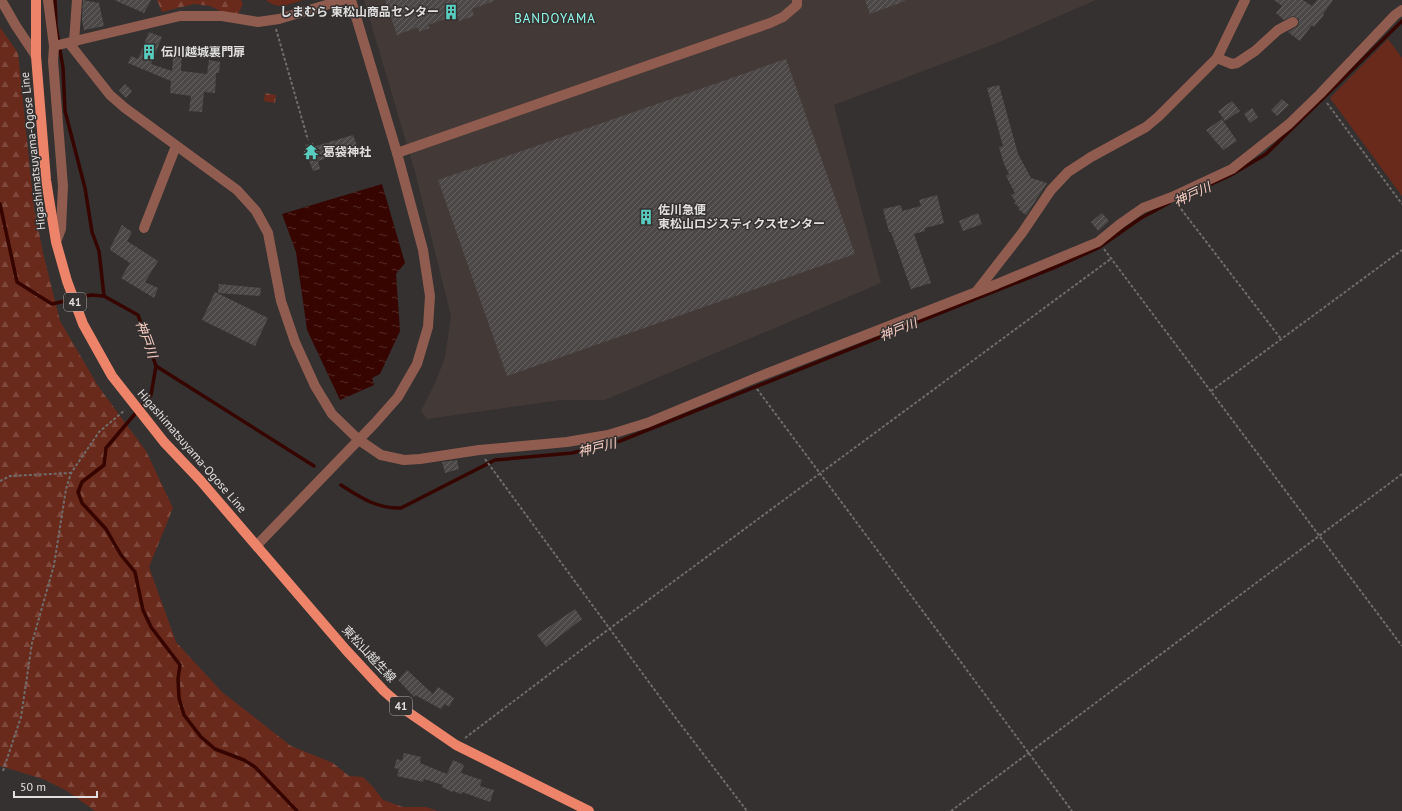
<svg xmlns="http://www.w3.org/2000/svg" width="1402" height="811" font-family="'PT Sans','Noto Sans JP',sans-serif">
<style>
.built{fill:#433936}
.green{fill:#6a2a1b}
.forest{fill:url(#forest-firs)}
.cemetery{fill:url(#cemetery-stones)}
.water{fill:url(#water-ripples)}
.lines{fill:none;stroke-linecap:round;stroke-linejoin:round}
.stream{stroke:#360500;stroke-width:3.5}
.building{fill:url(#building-hatch)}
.path{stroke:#6f6d6c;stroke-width:2;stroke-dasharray:3 2;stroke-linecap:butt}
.minor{stroke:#905c4f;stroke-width:10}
.major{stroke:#ed8369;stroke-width:10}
.labels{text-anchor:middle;stroke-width:3;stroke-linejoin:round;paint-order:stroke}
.shield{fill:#343130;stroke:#acaaaa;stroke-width:1}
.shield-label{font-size:11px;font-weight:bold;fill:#e0dede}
.poi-label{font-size:12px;font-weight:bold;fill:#e0dede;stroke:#343130;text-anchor:start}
.street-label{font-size:12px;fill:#e0dede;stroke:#343130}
.neighbourhood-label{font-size:13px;letter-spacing:1px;fill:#91faec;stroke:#343130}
.water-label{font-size:13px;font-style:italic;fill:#fbcfc4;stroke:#343130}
</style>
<defs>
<pattern id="forest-firs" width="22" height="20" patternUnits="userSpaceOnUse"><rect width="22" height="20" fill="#6a2a1b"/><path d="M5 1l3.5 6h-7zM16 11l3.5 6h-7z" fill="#7f483c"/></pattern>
<pattern id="cemetery-stones" width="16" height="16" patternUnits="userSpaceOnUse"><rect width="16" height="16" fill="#6a2a1b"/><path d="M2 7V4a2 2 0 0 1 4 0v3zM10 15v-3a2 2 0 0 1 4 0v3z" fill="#7f483c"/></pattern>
<pattern id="water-ripples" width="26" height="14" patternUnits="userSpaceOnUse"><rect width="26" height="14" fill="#360500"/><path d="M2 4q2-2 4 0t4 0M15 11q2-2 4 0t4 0" fill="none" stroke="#532925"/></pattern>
<pattern id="building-hatch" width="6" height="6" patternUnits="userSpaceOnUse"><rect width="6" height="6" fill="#4c4847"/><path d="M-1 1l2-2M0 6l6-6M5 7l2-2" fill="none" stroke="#666261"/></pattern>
</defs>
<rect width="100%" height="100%" fill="#343130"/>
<!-- built -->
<path class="built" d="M364,0H1096L997,43L834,105L881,283L605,400H561L427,419L421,411L436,381L445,357L451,316L415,172Z"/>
<!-- green -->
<g class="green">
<path d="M266,0H303C289,4 278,11 266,0Z"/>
<path d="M1388,39L1402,58V196L1330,98Z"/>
</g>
<!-- forest -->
<g class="forest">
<path d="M157,0H241L243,4L238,14L220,11L210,6L194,4L162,12Z"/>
<path d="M0,27L18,53L34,208L44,257L60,321L98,386L146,451L173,508L149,567L176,642L222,692L291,746L333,763L349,776L363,777L373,787L383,800L403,807H426L438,811H95L67,791L43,779L0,766Z"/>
</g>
<!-- cemetery -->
<path class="cemetery" d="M265,93L276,95L275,103L264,101Z"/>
<!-- water -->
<path class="water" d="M382,184L405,263L396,274L400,331L380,374L372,378L374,385L340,400L307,330L296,252L282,214Z"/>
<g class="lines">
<!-- stream -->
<g class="stream">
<path d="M55,0L56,26L63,68L65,111L85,188L92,232L99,251L104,296"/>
<path d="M1181,198L1231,175L1266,154L1402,21"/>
<path d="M0,204L17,282L52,304L91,295L104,296L138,315L156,366L314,466"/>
<path d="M156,366L151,395L106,448L104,465L82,482L78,492L82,503L106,529L121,555L135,572L143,610L151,627L180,665L178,679L179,698L184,715L201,737L215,749L244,760L255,767L297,811"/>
<path d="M341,485C360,497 377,509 401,508L495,460L572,453L620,441L1058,266L1098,248L1141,218L1169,203"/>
</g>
</g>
<!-- building -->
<g class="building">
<path d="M83,0L99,3L104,26L84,30L82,20Z"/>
<path d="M114,0H151L144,13Z"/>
<path d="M385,0H494V1L472,9L474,16L459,21L457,15L428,25L430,28L419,32L418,27L397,35Z"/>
<path d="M865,0H905V1L870,14Z"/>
<path d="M1274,0H1303L1312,6L1317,0H1333L1323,14L1324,15L1314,27L1312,25L1300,41L1288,32L1298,26L1299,19L1293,16L1284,20L1276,13L1282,6Z"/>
<path d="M149,32L162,37L151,64L172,71L174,49H182L181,71L207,74L209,60L220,62L219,73H216L215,93L204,92L202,112L189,111L191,96L170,93L171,81L128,63L131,56L138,59Z"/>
<path d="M786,59L855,254L507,376L438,180Z"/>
<path d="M125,84L132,91L126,98L119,91Z"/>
<path d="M999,85L1018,154L1031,178L1047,183L1026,215L1018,209L1020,208L1014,203L1016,202L1011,195L1015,193L1006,176L1009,174L1004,164L999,147L1003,146L987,88Z"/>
<path d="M1282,99L1289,105L1277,116L1271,110Z"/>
<path d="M1232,101L1240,111L1225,121L1218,111Z"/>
<path d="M1252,108L1258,117L1250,123L1244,114Z"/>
<path d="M1222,119L1237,141L1223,150L1206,130Z"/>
<path d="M353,135L358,148L318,161L320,169L313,171L308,158L306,159L303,149L306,148L305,145L313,143L314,146H316Z"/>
<path d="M937,195L944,223L925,228V231L914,234L931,283L911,289L891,232H889L883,209L901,205L902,211L921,206L919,200Z"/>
<path d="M978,213L982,224L963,231L959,221Z"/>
<path d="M1102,213L1109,221L1098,231L1091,222Z"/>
<path d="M122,225L132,232L127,241L158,261L145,282L158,288L154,298L121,278L130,263L110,250L111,249L110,248Z"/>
<path d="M219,284L261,288L260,296L218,293Z"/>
<path d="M215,292L268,318L255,346L202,320Z"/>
<path d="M457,460L459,469L445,473L442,462Z"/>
<path d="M575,609L582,619L546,647L537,635Z"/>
<path d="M407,670L433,694L438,687L454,698L449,707L445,704L441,709L415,695L414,697L398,680Z"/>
<path d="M404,753L421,757L420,763L447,774L453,760L464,765L461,773L482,780L480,786L494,790L490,802L462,792L461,794L453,791L452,792L442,787L443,785L424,779L423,782L397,776L399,769L394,768L397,759L402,761Z"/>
</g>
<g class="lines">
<!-- path -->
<g class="path">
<path d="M276,29L308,140"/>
<path d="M1327,103L1402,204"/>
<path d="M1178,205L1281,339"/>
<path d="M1104,249L1402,646"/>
<path d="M757,389L1072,811"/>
<path d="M1211,391L1402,250"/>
<path d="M485,459L665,704L747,811"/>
<path d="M0,481L10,476L71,473"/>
<path d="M465,738L609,629L1112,258"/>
<path d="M3,771L21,717L32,643L54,565L66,489L71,473L99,432L125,410"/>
<path d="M951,811L1402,474"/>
</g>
<!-- minor -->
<g class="minor">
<path d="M1,0L16,26L36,56"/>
<path d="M48,0L54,46"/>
<path d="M74,42L77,0"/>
<path d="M69,43L110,95L125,108L237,190L256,211L268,233L281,301L295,342L315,386L332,414L359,440L381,455L404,460L420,459L479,450L567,442L608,435L647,423L758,377L997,284L1098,242L1120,224L1143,208L1172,197L1232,169L1265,143L1289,124L1320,94L1395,15L1402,10"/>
<path d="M1217,58L1232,64L1237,63L1255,51L1278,30L1293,22"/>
<path d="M397,153L770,23L783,17L797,5V0"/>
<path d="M144,228L176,146"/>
<path d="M56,242L61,229L63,186L53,61L54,46L180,16H222L258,22L279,19L343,0"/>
<path d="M976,292L1022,233L1051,190L1068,172L1091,157L1146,127L1158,117L1217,58L1245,0"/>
<path d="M257,545L375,423L398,397L417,364L428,327L430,296L423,250L397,153L351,0"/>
</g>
<!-- major -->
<path class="major" d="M36,0V56L46,180L56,242L67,281L83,324L112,376L164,442L200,480L346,650L384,691L408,712L456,745L589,811"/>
</g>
<!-- icons -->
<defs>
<g id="building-bare" transform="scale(1.2)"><path d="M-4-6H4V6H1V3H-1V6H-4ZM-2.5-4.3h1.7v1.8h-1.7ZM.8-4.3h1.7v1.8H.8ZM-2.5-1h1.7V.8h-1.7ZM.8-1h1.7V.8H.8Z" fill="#58cec0" stroke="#343130" stroke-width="2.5" paint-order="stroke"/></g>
<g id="temple-bare" transform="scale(1.2)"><path d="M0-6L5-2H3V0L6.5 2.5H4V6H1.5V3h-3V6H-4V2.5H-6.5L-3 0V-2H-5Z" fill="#58cec0" stroke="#343130" stroke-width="2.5" paint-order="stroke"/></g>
</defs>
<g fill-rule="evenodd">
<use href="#building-bare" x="451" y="12"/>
<use href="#building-bare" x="149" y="52"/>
<use href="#temple-bare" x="311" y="152"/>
<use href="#building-bare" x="646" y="217"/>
</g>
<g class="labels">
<!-- shield labels -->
<g class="shield">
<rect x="64" y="293" width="22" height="18" rx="3"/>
<rect x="390" y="697" width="22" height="18" rx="3"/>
</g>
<g class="shield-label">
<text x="75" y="306">41</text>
<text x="401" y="710">41</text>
</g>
<!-- poi labels -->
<g class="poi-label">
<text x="439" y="16" text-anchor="end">しまむら 東松山商品センター</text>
<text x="161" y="56">伝川越城裏門扉</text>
<text x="323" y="156">葛袋神社</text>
<text x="658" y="214">佐川急便<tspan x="658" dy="14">東松山ロジスティクスセンター</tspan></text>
</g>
<!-- street labels -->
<g class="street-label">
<text transform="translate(33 151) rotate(-96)" y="4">Higashimatsuyama-Ogose Line</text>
<text transform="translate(192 451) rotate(49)" y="4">Higashimatsuyama-Ogose Line</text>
<text transform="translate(369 654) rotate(47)" y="4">東松山越生線</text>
</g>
<!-- neighbourhood labels -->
<g class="neighbourhood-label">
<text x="555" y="23">BANDOYAMA</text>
</g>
<!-- water labels -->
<g class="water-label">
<text transform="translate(1192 194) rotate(-25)" y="5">神戸川</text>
<text transform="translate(898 329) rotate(-22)" y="5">神戸川</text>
<text transform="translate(147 339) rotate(70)" y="5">神戸川</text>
<text transform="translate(597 447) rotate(-14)" y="5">神戸川</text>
</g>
</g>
<!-- scale -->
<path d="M14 791v6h83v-6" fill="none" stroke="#e0dede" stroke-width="2"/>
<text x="20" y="791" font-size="12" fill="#e0dede" stroke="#343130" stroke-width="3" paint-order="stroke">50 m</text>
</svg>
